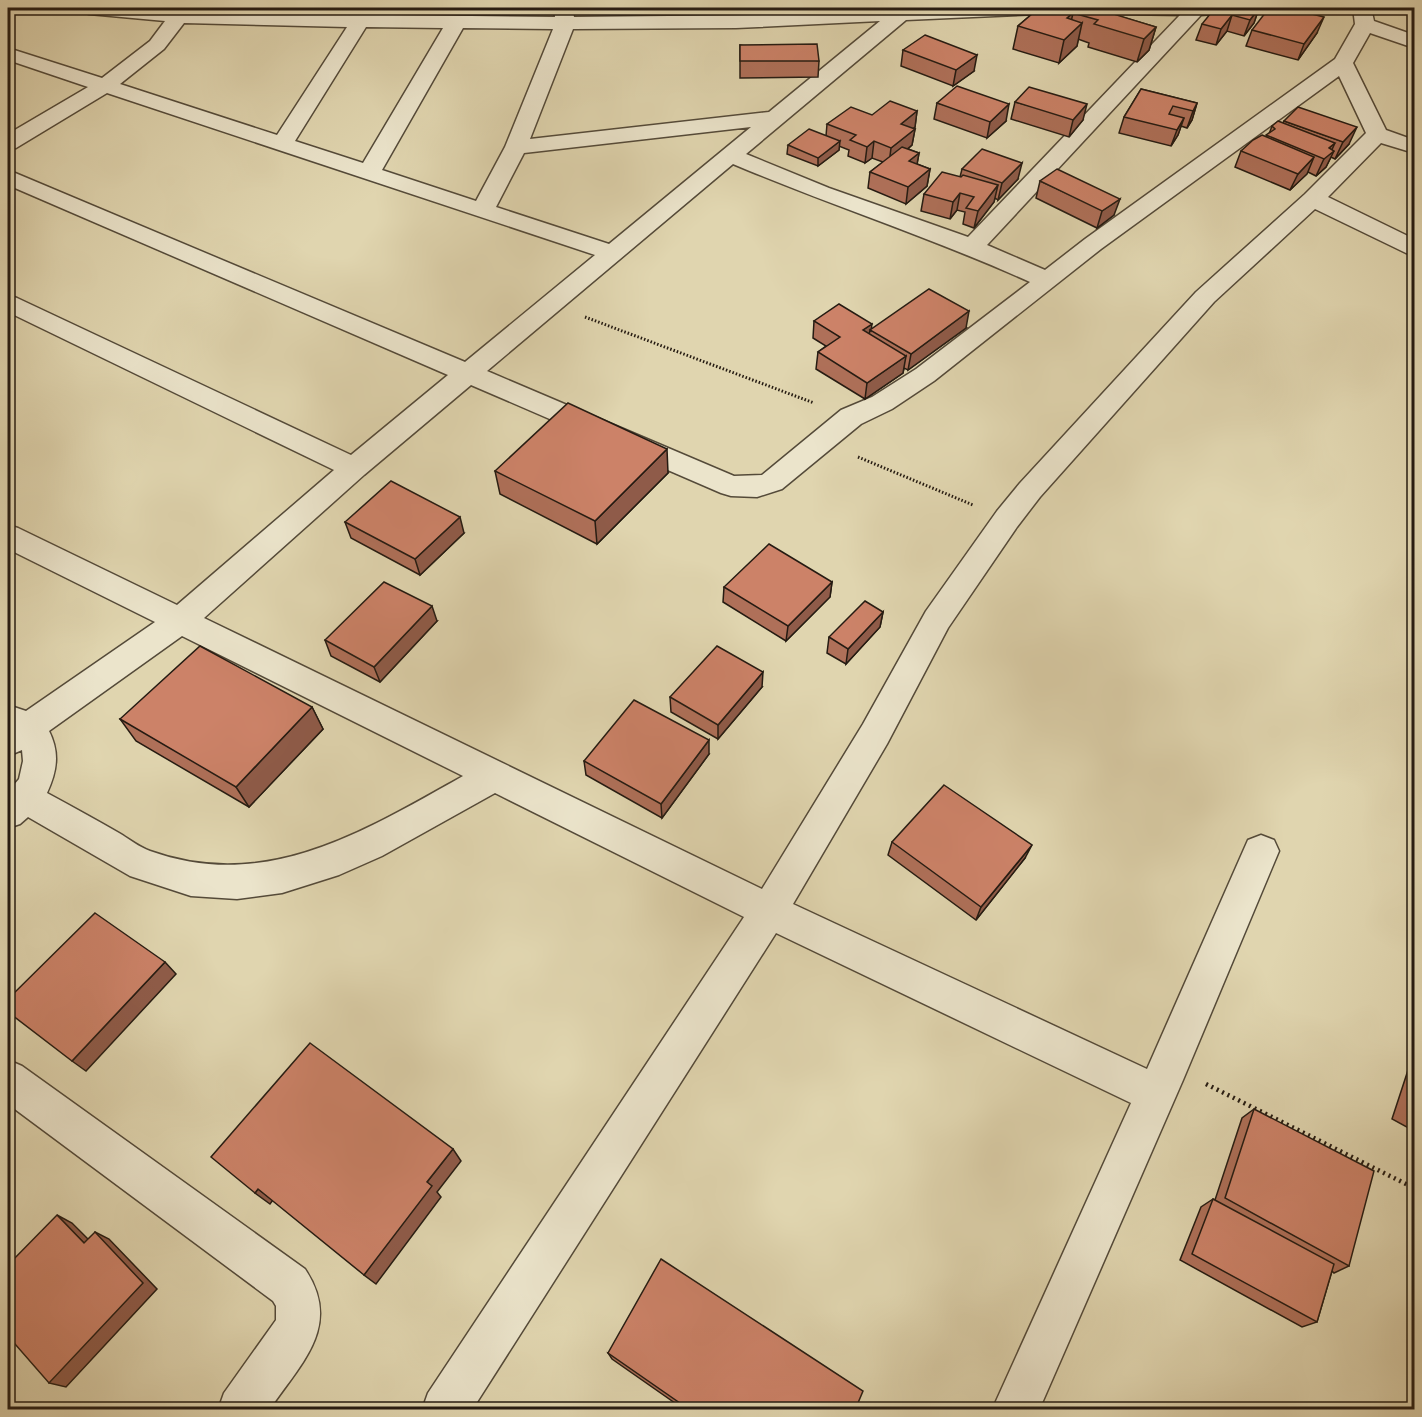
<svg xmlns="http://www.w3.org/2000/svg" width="1422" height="1417" font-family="'Sorts Mill Goudy',serif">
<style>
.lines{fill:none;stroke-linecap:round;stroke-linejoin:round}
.minor-casing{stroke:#544a39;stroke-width:3}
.path-far1{stroke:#251b12;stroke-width:3;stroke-dasharray:1.5 2;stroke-linecap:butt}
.path{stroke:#251b12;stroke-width:4.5;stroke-dasharray:2 4;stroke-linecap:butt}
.minor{fill:#ebe4cb;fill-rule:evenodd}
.wall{fill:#af7059;stroke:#251b12;stroke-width:1.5}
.shaded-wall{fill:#8f5b49;stroke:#251b12;stroke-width:1.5}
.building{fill:#cc8268;stroke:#251b12;stroke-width:1.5}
</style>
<rect width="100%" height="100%" fill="#e0d5af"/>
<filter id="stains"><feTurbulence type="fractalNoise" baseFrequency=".00333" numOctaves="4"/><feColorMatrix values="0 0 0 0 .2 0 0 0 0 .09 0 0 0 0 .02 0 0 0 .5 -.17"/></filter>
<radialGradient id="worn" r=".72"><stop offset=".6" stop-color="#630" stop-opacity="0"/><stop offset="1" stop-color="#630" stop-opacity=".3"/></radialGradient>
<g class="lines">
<!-- minor casing -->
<g class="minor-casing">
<g id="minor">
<path d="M80,8H142L170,10L171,8H189L188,12L228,13L555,17L554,8H572L574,17L774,15L897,8H1049L1047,12L1040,14L906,20L746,154L829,188L968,237L1180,15L1120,14L1113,12L1111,8H1243L1241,12L1201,15L987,245L1045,270L1085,239L1335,59L1355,24L1353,8H1371L1374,21L1414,35V48L1370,33L1353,63L1386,130L1414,140V153L1381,143L1328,197L1414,239V255L1406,253L1315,209L1214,302L1040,497L1017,527L948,628L887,744L793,904L1147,1069L1248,840L1261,835L1274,840L1279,851L1183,1080L1039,1410H992L1131,1103L776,933L472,1410H422L428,1393L744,917L495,793L382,856L339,875L282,893L237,899L191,896L130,876L28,817L20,824L8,828V792L19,779L23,761L22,750L8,756V705L26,711L155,622L8,549V525L18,528L177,605L334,470L8,312V295L17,298L351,455L448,375L8,185V170L465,362L595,255L107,93L16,148L8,149V134L88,87L8,60V48L102,78L150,41L165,21L89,14L82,12ZM880,21L769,112L530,139L573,29L736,28ZM184,23L347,27L277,135L120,84L164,49ZM366,27L443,28L363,163L295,141ZM463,28L553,29L505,147L476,201L382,170ZM1339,76L1366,133L1305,194L1196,292L1020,483L997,511L926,611L863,724L762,889L204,618L364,475L471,385L721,493L731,496L757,497L782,489L861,424L892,409L934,381L1101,249ZM751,127L609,244L496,207L524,153ZM733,164C832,206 933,238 1030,282L916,369L872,397L841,410L762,475L734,476L487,371ZM182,636L463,776C365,831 266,893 150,851C139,847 129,839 119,833C95,819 71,806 47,793C57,771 60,753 49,731Z"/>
<path d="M8,1060L22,1066L305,1269C343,1326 301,1363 269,1410H218L224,1393L276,1320V1306L273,1301L8,1104Z"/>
</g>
</g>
<!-- path-far1 -->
<g class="path-far1">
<path d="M585,317L814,403"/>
<path d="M858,457L973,505"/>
</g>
<!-- path -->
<path class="path" d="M1206,1084L1414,1188"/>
<!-- minor -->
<use href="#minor" class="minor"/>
</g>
<!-- wall -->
<g class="wall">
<path d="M818,8H855L823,13Z"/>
<path d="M1039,8H1106L1105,12L1156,27L1149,50L1137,62L1088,47L1089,43L1078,39L1077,46L1059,63L1013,49L1018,26Z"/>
<path d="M1259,8L1254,23L1244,36L1227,31L1216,45L1196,40L1202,24Z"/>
<path d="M1252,30L1317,33L1298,60L1246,46Z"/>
<path d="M740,45L819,61L818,77L740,78Z"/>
<path d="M903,50L974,71L953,86L901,66Z"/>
<path d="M1141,89L1197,103L1192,120L1187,128L1181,126L1178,135L1171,146L1119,133L1124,117Z"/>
<path d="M1015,102L1083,120L1069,137L1011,119Z"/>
<path d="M937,103L1006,121L987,138L934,119Z"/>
<path d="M917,111L915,127L914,128L915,129L912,145L908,149L919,153L917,164L930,169L927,186L906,204L868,188L870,172L883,162L872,158L865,163L848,156L849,150L839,146V150L818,166L787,154L788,145L826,136L827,124L872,115Z"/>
<path d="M1284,121L1349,144L1335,159L1331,157L1326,167L1316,176L1308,172L1290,190L1235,167L1241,151L1266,137L1269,134L1272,126L1283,123Z"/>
<path d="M962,169L1018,179L998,200L995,198L994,202L974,228L963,224L965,212L957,210L950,219L921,211L924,194L960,177Z"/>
<path d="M1040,181L1114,215L1097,228L1036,198Z"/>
<path d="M814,321L871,329L966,328L908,370L904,368L903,373L865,399L816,369L818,352L826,346L813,338Z"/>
<path d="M495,471L668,473L597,544L500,494Z"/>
<path d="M345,522L464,533L420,575L351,538Z"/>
<path d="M832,582L830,597L786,641L723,602L724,587Z"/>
<path d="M883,612L880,627L846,664L827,653L829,637Z"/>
<path d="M437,621L380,682L331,656L325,640Z"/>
<path d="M762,687L718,739L671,712L670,697Z"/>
<path d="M312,707L323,729L249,807L136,741L120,719Z"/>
<path d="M709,754L662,818L586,775L584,761Z"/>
<path d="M892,842L1025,858L976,920L888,855Z"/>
<path d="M1414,1056V1131L1392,1119L1412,1058Z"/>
<path d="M1254,1109L1349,1266L1334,1273L1332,1271L1317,1322L1302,1327L1180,1260L1201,1207L1213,1199L1215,1200L1242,1118Z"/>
<path d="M608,1353L855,1410H685L612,1359Z"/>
</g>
<!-- shaded-wall -->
<g class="shaded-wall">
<path d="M823,8H855L823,13Z"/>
<path d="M1098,8H1106L1102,21L1098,20L1097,9Z"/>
<path d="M1259,8L1254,23L1244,36L1250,20Z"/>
<path d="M1073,13L1068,36L1067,18Z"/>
<path d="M1232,15L1227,31L1216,45L1221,29Z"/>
<path d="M1324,17L1317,33L1298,60L1304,44Z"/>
<path d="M1082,23L1077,46L1059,63L1064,40Z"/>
<path d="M1156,27L1149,50L1137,62L1144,39Z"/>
<path d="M977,55L974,71L953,86L956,70Z"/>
<path d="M1197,103L1192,120L1187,128L1193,111Z"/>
<path d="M1009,104L1006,121L987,138L990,122Z"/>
<path d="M1087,104L1083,120L1069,137L1073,120Z"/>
<path d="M917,111L915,127L899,140L901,124Z"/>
<path d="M1184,118L1178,135L1171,146L1177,130Z"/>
<path d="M1357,127L1349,144L1335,159L1343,142Z"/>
<path d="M915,129L912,145L889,164L891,148Z"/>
<path d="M840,141L839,150L818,166V158Z"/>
<path d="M874,141L872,158L865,163L867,147Z"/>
<path d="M1335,143L1330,154L1334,151L1326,167L1316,176L1329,148Z"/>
<path d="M919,153L916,170L909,161Z"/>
<path d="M1314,157L1307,174L1290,190L1298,174Z"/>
<path d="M1022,163L1018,179L998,200L1002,183Z"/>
<path d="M930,169L927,186L906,204L908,187Z"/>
<path d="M998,185L994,202L974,228L978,211Z"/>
<path d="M960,193L957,210L950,219L953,202Z"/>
<path d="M1120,199L1114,215L1097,228L1102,211Z"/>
<path d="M969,311L966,328L908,370L911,354Z"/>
<path d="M872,324L871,331L870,330L868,341L863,330Z"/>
<path d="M906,356L903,373L865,399L867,383Z"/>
<path d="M667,449L668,473L597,544L595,521Z"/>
<path d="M460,517L464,533L420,575L415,559Z"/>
<path d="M832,582L830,597L786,641L788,626Z"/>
<path d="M432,606L437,621L380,682L374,667Z"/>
<path d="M883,612L880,627L846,664L848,649Z"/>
<path d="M763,672L762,687L718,739V725Z"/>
<path d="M312,707L323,729L249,807L236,787Z"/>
<path d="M709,740V754L662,818L661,804Z"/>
<path d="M1032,845L1025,858L976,920L981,907Z"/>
<path d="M165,962L176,974L86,1071L72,1061Z"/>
<path d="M453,1149L461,1161L437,1192L441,1197L376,1284L364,1275L427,1182Z"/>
<path d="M258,1189L273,1200L270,1204L255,1193Z"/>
<path d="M57,1215L72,1223L99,1250L84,1243Z"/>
<path d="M95,1232L109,1239L157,1289L66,1387L49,1383Z"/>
</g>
<!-- building -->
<g class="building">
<path d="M1039,8H1098L1097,9L1156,27L1144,39L1094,24L1098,20L1073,13L1067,18L1082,23L1064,40L1018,26Z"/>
<path d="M1215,8H1259L1250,20L1232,15L1221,29L1202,24Z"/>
<path d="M1269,8H1288L1324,17L1304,44L1252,30Z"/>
<path d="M925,35L977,55L956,70L903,50Z"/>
<path d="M817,44L819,61H740V45Z"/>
<path d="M957,86L1009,104L990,122L937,103Z"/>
<path d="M1029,87L1087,104L1073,120L1015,102Z"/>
<path d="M1141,89L1197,103L1193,111L1173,106L1169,114L1184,118L1177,130L1124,117Z"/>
<path d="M890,101L917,111L901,124L915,129L891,148L874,141L867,147L850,140L856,135L827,124L851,107L872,115Z"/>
<path d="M1298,107L1357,127L1343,142L1284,121Z"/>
<path d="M1278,121L1335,143L1329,148L1334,151L1324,159L1266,135L1275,129L1272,126Z"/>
<path d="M809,129L840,141L818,158L788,145Z"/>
<path d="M1262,135L1314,157L1298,174L1241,151L1253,140Z"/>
<path d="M902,147L919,153L909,161L930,169L908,187L870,172Z"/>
<path d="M982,149L1022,163L1002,183L962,169Z"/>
<path d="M1057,169L1120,199L1102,211L1040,181Z"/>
<path d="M942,172L961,177L963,175L998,185L978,211L966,208L974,197L960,193L953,202L924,194Z"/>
<path d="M929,289L969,311L911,354L870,330Z"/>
<path d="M839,304L872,324L863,330L906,356L867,383L818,352L840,337L814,321Z"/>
<path d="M568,403L667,449L595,521L495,471Z"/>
<path d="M391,481L460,517L415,559L345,522Z"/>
<path d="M769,544L832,582L788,626L724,587Z"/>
<path d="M384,582L432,606L374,667L325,640Z"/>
<path d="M865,601L883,612L848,649L829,637Z"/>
<path d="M200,646L312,707L236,787L120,719Z"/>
<path d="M717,646L763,672L718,725L670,697Z"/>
<path d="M634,700L709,740L661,804L584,761Z"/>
<path d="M944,785L1032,845L981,907L892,842Z"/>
<path d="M95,913L165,962L72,1061L8,1012V999Z"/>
<path d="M310,1043L453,1149L427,1182L432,1186L364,1275L258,1189L255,1193L211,1157Z"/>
<path d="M1414,1088V1113L1408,1109Z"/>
<path d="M1254,1109L1374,1171L1349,1266L1225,1198Z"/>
<path d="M1213,1199L1334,1264L1317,1322L1192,1254Z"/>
<path d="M57,1215L84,1243L95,1232L143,1283L49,1383L8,1336V1265Z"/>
<path d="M661,1259L863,1391L855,1410H690L608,1353Z"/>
</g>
<!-- margin -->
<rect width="1422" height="1417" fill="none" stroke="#e0d5af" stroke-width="30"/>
<rect x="9" y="9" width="1404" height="1399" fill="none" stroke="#251b12" stroke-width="3"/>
<rect x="15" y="15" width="1392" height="1387" fill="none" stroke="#251b12" stroke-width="1.5"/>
<rect width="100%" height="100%" filter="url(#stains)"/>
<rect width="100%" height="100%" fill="url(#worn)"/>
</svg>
